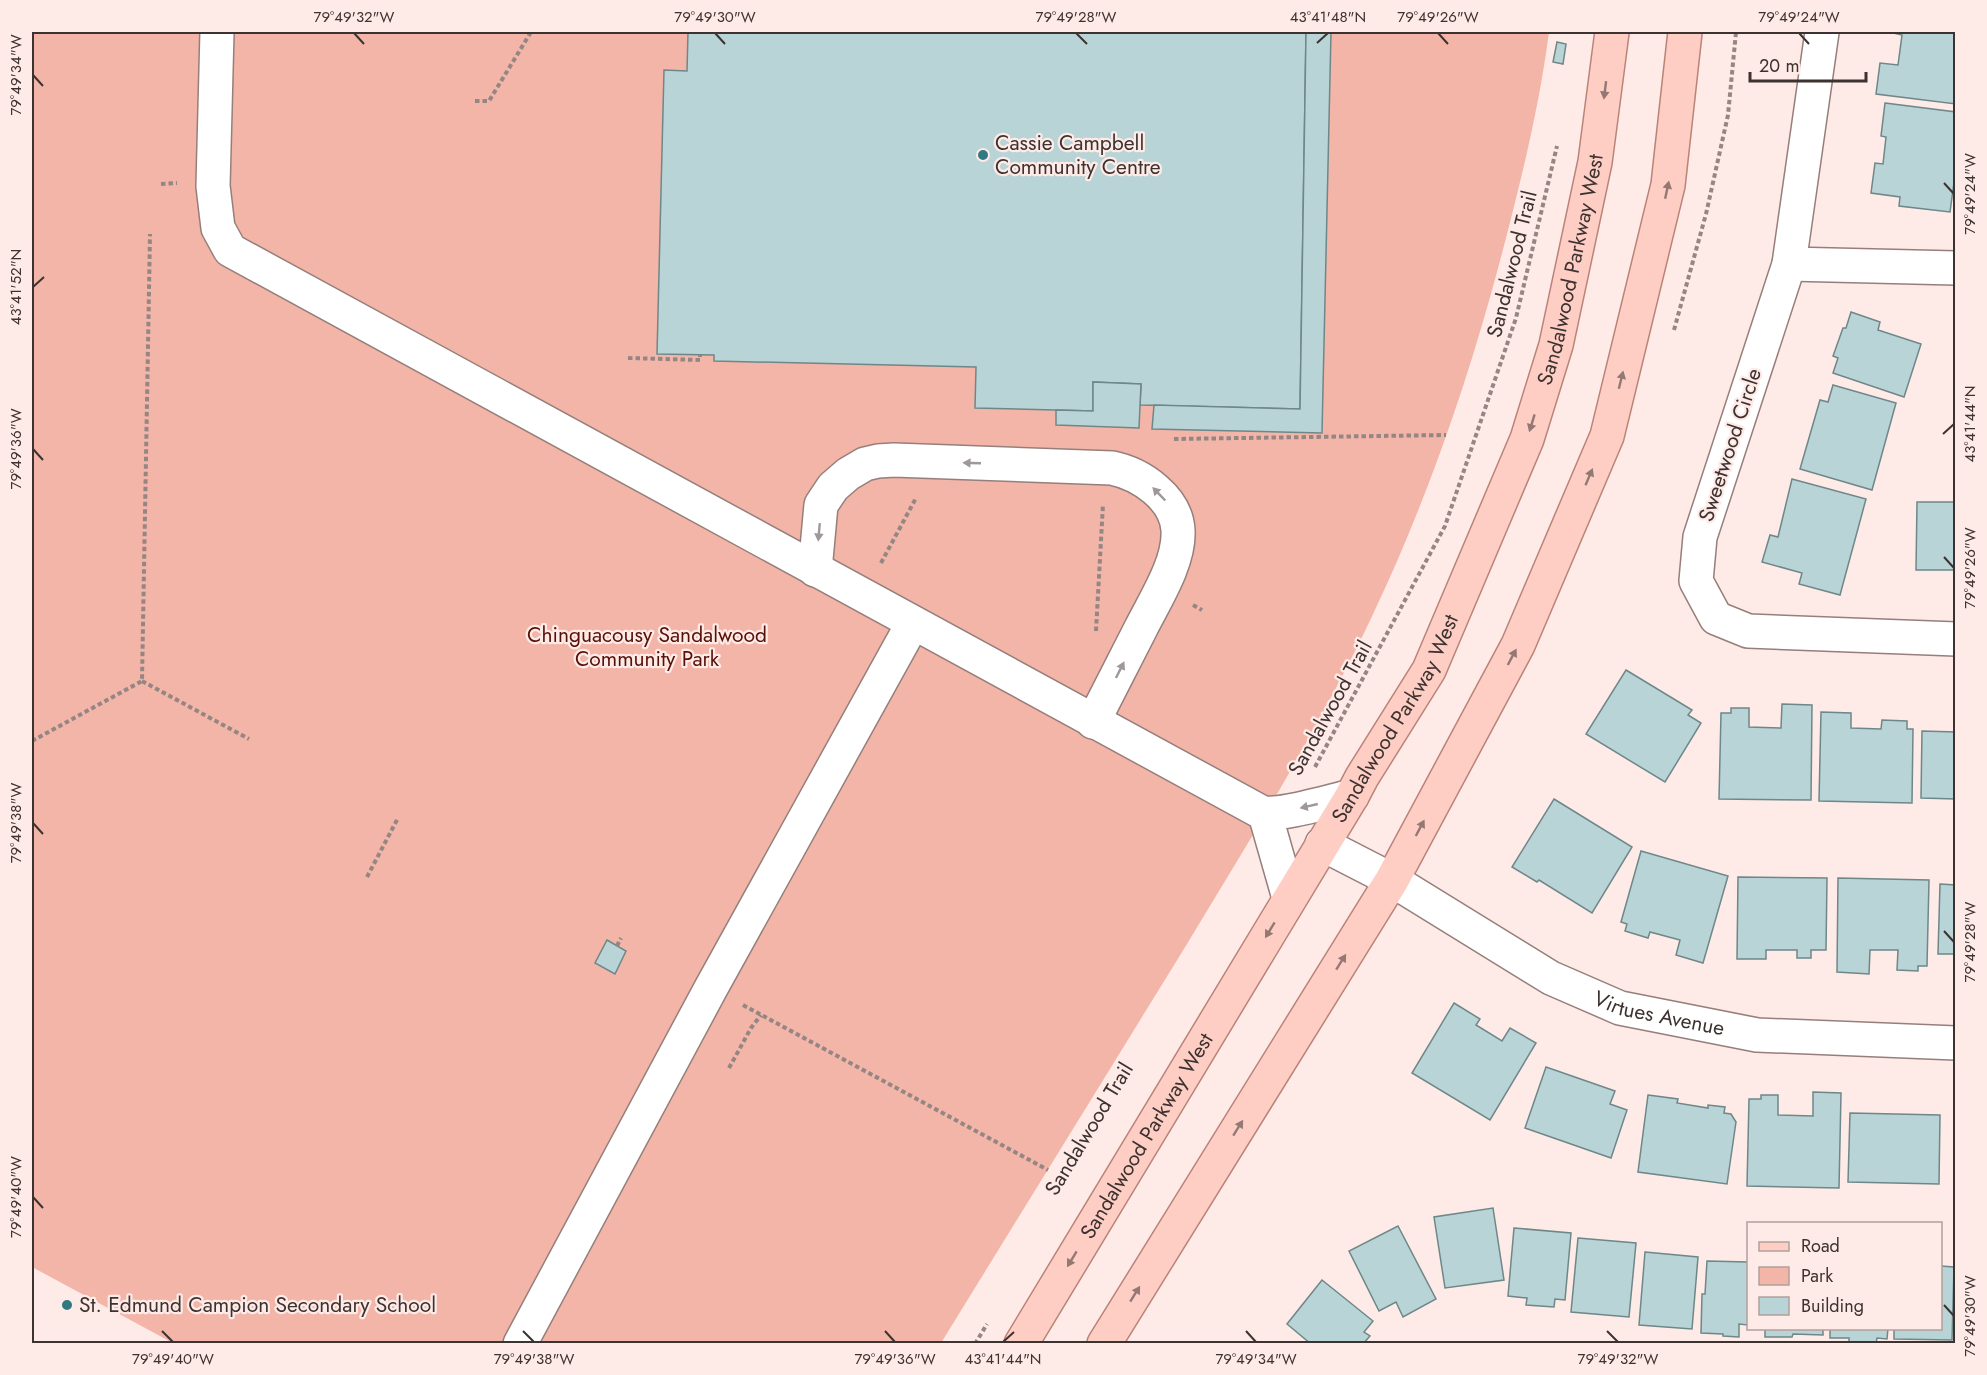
<svg xmlns="http://www.w3.org/2000/svg" width="1987" height="1375" font-family="Jost,sans-serif">
<style>
.green{fill:#f3b5a8}
.building{fill:#b9d4d6;stroke:#6e8789;stroke-width:1.5}
.lines{fill:none;stroke-linecap:round;stroke-linejoin:round}
.minor-casing{stroke:#967f7b;stroke-width:36}
.major-casing{stroke:#ba8378;stroke-width:36}
.path{stroke:#958683;stroke-width:4;stroke-dasharray:4.5 3;stroke-linecap:butt}
.minor{stroke:#fff;stroke-width:33}
.major{stroke:#fecec5;stroke-width:33}
.oneway{fill:#937873}
.oneway2{fill:#9e9898}
.ticks{fill:none;stroke:#3c3230;stroke-width:2}
.poi-dot{fill:#307980;stroke:#feeae6;stroke-width:2}
.labels{text-anchor:middle;stroke-width:4.5;stroke-linejoin:round;paint-order:stroke}
.poi-label{font-size:21px;fill:#3c3230;stroke:#feeae6;text-anchor:start}
.street-label{font-size:21px;fill:#3c3230;stroke:#feeae6}
.park-label{font-size:21px;fill:#581107;stroke:#feeae6}
.neatline{fill:none;stroke:#3c3230;stroke-width:2}
.ticks-label{font-size:15px;text-anchor:middle;fill:#3c3230}
</style>
<rect width="100%" height="100%" fill="#feeae6"/>
<!-- green -->
<path class="green" d="M32,32H1549C1539,109 1520,185 1500,261C1468,381 1427,500 1374,612C1320,727 1253,835 1187,944C1105,1077 1023,1210 941,1343H173L32,1267Z"/>
<!-- building -->
<g class="building">
<path d="M688,32H1306L1300,409L1140,405L1141,384L1093,382V411L975,408L976,367L714,361V355L657,354L664,70L687,71Z"/>
<path d="M1306,32H1331L1322,433L1152,429L1154,405L1300,409Z"/>
<path d="M1893,32H1956V104L1876,94L1880,63L1898,65L1902,35L1893,33Z"/>
<path d="M1557,42L1566,44L1563,64L1553,62Z"/>
<path d="M1885,103L1956,112V168L1950,212L1899,206L1900,197L1871,193L1875,163L1883,164L1886,137L1881,136Z"/>
<path d="M1851,312L1880,322L1878,330L1921,344L1904,397L1833,373L1838,358L1833,356L1843,328H1846Z"/>
<path d="M1093,382L1141,384L1139,428L1056,425V410L1093,411Z"/>
<path d="M1833,385L1896,403L1872,490L1800,469L1820,400L1828,402Z"/>
<path d="M1792,479L1866,499L1840,595L1799,584L1802,573L1762,562L1770,535L1778,537Z"/>
<path d="M1917,502H1956V570H1916Z"/>
<path d="M1626,670L1692,710L1688,715L1701,723L1665,782L1586,734Z"/>
<path d="M1782,704L1812,705L1811,800L1719,799L1721,713H1731V708H1749V727L1781,728Z"/>
<path d="M1821,712L1851,713V728L1881,729L1882,720L1907,721V729H1913L1912,803L1819,801Z"/>
<path d="M1922,731L1956,732V799L1921,798Z"/>
<path d="M1554,799L1632,847L1592,913L1539,880L1537,882L1512,867Z"/>
<path d="M1641,851L1728,876L1703,963L1676,955L1680,940L1650,932L1648,938L1625,931L1627,924L1621,922Z"/>
<path d="M1738,877L1827,878L1826,950H1811V958H1797V950H1766V959H1737Z"/>
<path d="M1838,878L1929,880L1927,966H1918V971L1897,970L1898,950H1870L1869,974L1837,972Z"/>
<path d="M1940,884L1956,885V954H1938Z"/>
<path d="M607,940L626,951L615,974L595,963Z"/>
<path d="M1454,1003L1480,1019L1476,1025L1502,1041L1510,1028L1536,1043L1490,1120L1412,1073Z"/>
<path d="M1546,1067L1615,1091L1610,1104L1627,1110L1611,1158L1525,1128Z"/>
<path d="M1813,1092L1841,1093L1839,1188L1747,1186L1749,1099H1761V1095H1778V1115L1813,1116Z"/>
<path d="M1648,1095L1678,1099L1677,1103L1708,1108V1105L1725,1107L1724,1113L1731,1114L1736,1122L1727,1184L1638,1172Z"/>
<path d="M1850,1113L1940,1115L1939,1184L1848,1182Z"/>
<path d="M1493,1208L1504,1280L1445,1288L1434,1217Z"/>
<path d="M1398,1226L1436,1299L1403,1317L1396,1302L1379,1311L1349,1251Z"/>
<path d="M1514,1228L1571,1233L1565,1300L1555,1299L1554,1307L1526,1305L1527,1298L1508,1296Z"/>
<path d="M1578,1238L1636,1243L1629,1317L1571,1312Z"/>
<path d="M1645,1252L1698,1257L1692,1329L1639,1325Z"/>
<path d="M1707,1261L1748,1262V1325L1739,1324V1337L1723,1336V1334L1701,1333L1702,1294H1705Z"/>
<path d="M1940,1266L1954,1267L1952,1340L1894,1339V1328H1940Z"/>
<path d="M1322,1280L1373,1321L1364,1332L1370,1336L1363,1344H1311L1287,1324Z"/>
<path d="M1765,1328H1823V1335L1793,1334L1792,1337H1765Z"/>
<path d="M1830,1328H1888L1887,1339L1877,1338L1876,1344H1849V1338H1830Z"/>
</g>
<g class="lines">
<!-- minor casing -->
<g class="minor-casing">
<g id="minor">
<path d="M217,32L213,186L218,228L230,250L1261,812C1273,818 1335,800 1352,796"/>
<path d="M1822,32L1789,264L1700,537L1696,581L1716,618L1748,631L1956,639"/>
<path d="M1789,264L1956,268"/>
<path d="M815,570L821,505L833,487L848,474L865,464L878,461L894,460L1112,468C1141,474 1176,498 1178,530C1180,562 1155,600 1141,628C1125,659 1109,691 1093,722"/>
<path d="M1265,814L1289,898"/>
<path id="s1" d="M1322,844L1392,880L1551,978L1620,1008L1757,1035L1956,1043"/>
<path d="M520,1344L711,988L913,623"/>
</g>
</g>
<!-- major casing -->
<g class="major-casing">
<g id="major">
<path id="s2" d="M1021,1344L1352,796L1362,777L1429,670L1527,439L1556,345L1595,162L1612,32"/>
<path d="M1104,1344L1392,880L1518,645L1607,436L1668,185L1685,32"/>
</g>
</g>
<!-- path -->
<g class="path">
<path d="M475,101H489L531,32"/>
<path d="M161,184L177,183"/>
<path d="M1674,330L1706,214L1728,115L1736,32"/>
<path d="M628,358L700,360V355"/>
<path d="M1174,439L1446,435"/>
<path d="M881,563L916,498"/>
<path d="M1193,605L1202,610"/>
<path d="M1096,631L1103,504"/>
<path d="M142,681L249,739"/>
<path d="M32,741L142,681L150,234"/>
<path d="M1315,767L1445,526L1516,318L1557,146"/>
<path d="M367,877L398,818"/>
<path d="M617,946L621,938"/>
<path d="M743,1005L1048,1170"/>
<path d="M729,1068L751,1028L761,1015"/>
<path d="M975,1344L987,1324"/>
</g>
<!-- minor -->
<use href="#minor" class="minor"/>
<!-- major -->
<use href="#major" class="major"/>
</g>
<!-- one-way arrows -->
<defs><path id="oneway-solid" d="M-6-.8H1V-3.2L6.5 0L1 3.2V.8H-6Z" transform="scale(1.5)"/></defs>
<g class="oneway">
<use href="#oneway-solid" transform="translate(1605 90) rotate(97)"/>
<use href="#oneway-solid" transform="translate(1667 190) rotate(-78)"/>
<use href="#oneway-solid" transform="translate(1621 380) rotate(-76)"/>
<use href="#oneway-solid" transform="translate(1532 423) rotate(107)"/>
<use href="#oneway-solid" transform="translate(1589 477) rotate(-67)"/>
<use href="#oneway-solid" transform="translate(1512 657) rotate(-62)"/>
<use href="#oneway-solid" transform="translate(1420 828) rotate(-62)"/>
<use href="#oneway-solid" transform="translate(1270 930) rotate(121)"/>
<use href="#oneway-solid" transform="translate(1341 962) rotate(-58)"/>
<use href="#oneway-solid" transform="translate(1238 1128) rotate(-58)"/>
<use href="#oneway-solid" transform="translate(1072 1259) rotate(121)"/>
<use href="#oneway-solid" transform="translate(1135 1294) rotate(-58)"/>
</g>
<g class="oneway2">
<use href="#oneway-solid" transform="translate(972 463) rotate(-178)"/>
<use href="#oneway-solid" transform="translate(1159 494) rotate(-134)"/>
<use href="#oneway-solid" transform="translate(819 532) rotate(95)"/>
<use href="#oneway-solid" transform="translate(1120 670) rotate(-63)"/>
<use href="#oneway-solid" transform="translate(1309 806) rotate(167)"/>
</g>
<!-- ticks -->
<path class="ticks" d="M354,33L364,44M715,33L725,44M1076,33L1087,44M1438,33L1448,44M1799,33L1809,44M1317,43L1328,33M33,75L43,86M1944,183L1954,194M33,287L44,277M1943,434L1954,424M33,449L43,460M1944,557L1954,568M33,823L43,834M1944,931L1954,942M33,1197L43,1208M1944,1305L1954,1316M162,1331L173,1342M523,1331L534,1342M885,1331L895,1342M1246,1331L1256,1342M1607,1331L1618,1342M1003,1342L1014,1332"/>
<!-- markers -->
<g class="poi-dot">
<circle cx="983" cy="155" r="6"/>
<circle cx="67" cy="1305" r="6"/>
</g>
<g class="labels">
<!-- poi labels -->
<g class="poi-label">
<text x="995" y="150">Cassie Campbell<tspan x="995" dy="24">Community Centre</tspan></text>
<text x="79" y="1312">St. Edmund Campion Secondary School</text>
</g>
<!-- street labels -->
<g class="street-label">
<text transform="translate(1512 264) rotate(-76)" y="7">Sandalwood Trail</text>
<text dy="7" stroke="none"><textPath href="#s2" startOffset="1214">Sandalwood Parkway West</textPath></text>
<text transform="translate(1730 445) rotate(-72)" y="7">Sweetwood Circle</text>
<text transform="translate(1330 708) rotate(-61)" y="7">Sandalwood Trail</text>
<text dy="7" stroke="none"><textPath href="#s2" startOffset="729">Sandalwood Parkway West</textPath></text>
<text dy="7" stroke="none"><textPath href="#s1" startOffset="380">Virtues Avenue</textPath></text>
<text transform="translate(1089 1129) rotate(-59)" y="7">Sandalwood Trail</text>
<text dy="7" stroke="none"><textPath href="#s2" startOffset="243">Sandalwood Parkway West</textPath></text>
</g>
<!-- park labels -->
<g class="park-label">
<text x="647" y="642">Chinguacousy Sandalwood<tspan x="647" dy="24">Community Park</tspan></text>
</g>
</g>
<!-- border -->
<rect width="1987" height="1375" fill="none" stroke="#feeae6" stroke-width="66"/>
<!-- legend -->
<rect x="1747" y="1222" width="195" height="108" fill="#feeae6" stroke="#b0a09d" stroke-width="1.5"/>
<rect x="1759" y="1242" width="30" height="9" fill="#fecec5" stroke="#b0a09d" stroke-width="1.5"/>
<text x="1801" y="1252" font-size="18" fill="#3c3230">Road</text>
<rect x="1759" y="1267" width="30" height="18" fill="#f3b5a8" stroke="#b0a09d" stroke-width="1.5"/>
<text x="1801" y="1282" font-size="18" fill="#3c3230">Park</text>
<rect x="1759" y="1297" width="30" height="18" fill="#b9d4d6" stroke="#b0a09d" stroke-width="1.5"/>
<text x="1801" y="1312" font-size="18" fill="#3c3230">Building</text>
<!-- scale -->
<path d="M1750 72v9h116v-9" fill="none" stroke="#3c3230" stroke-width="3"/>
<text x="1759" y="72" font-size="18" fill="#3c3230" stroke="#feeae6" stroke-width="4.5" paint-order="stroke">20 m</text>
<rect x="33" y="33" width="1921" height="1309" class="neatline"/>
<g class="ticks-label">
<text x="354" y="22">79°49'32"W</text>
<text x="715" y="22">79°49'30"W</text>
<text x="1076" y="22">79°49'28"W</text>
<text x="1328" y="22">43°41'48"N</text>
<text x="1438" y="22">79°49'26"W</text>
<text x="1799" y="22">79°49'24"W</text>
<text transform="translate(16 75) rotate(-90)" y="5">79°49'34"W</text>
<text transform="translate(1970 194) rotate(-90)" y="5">79°49'24"W</text>
<text transform="translate(16 287) rotate(-90)" y="5">43°41'52"N</text>
<text transform="translate(1970 424) rotate(-90)" y="5">43°41'44"N</text>
<text transform="translate(16 449) rotate(-90)" y="5">79°49'36"W</text>
<text transform="translate(1970 568) rotate(-90)" y="5">79°49'26"W</text>
<text transform="translate(16 823) rotate(-90)" y="5">79°49'38"W</text>
<text transform="translate(1970 942) rotate(-90)" y="5">79°49'28"W</text>
<text transform="translate(16 1197) rotate(-90)" y="5">79°49'40"W</text>
<text transform="translate(1970 1316) rotate(-90)" y="5">79°49'30"W</text>
<text x="173" y="1364">79°49'40"W</text>
<text x="534" y="1364">79°49'38"W</text>
<text x="895" y="1364">79°49'36"W</text>
<text x="1003" y="1364">43°41'44"N</text>
<text x="1256" y="1364">79°49'34"W</text>
<text x="1618" y="1364">79°49'32"W</text>
</g>
</svg>
